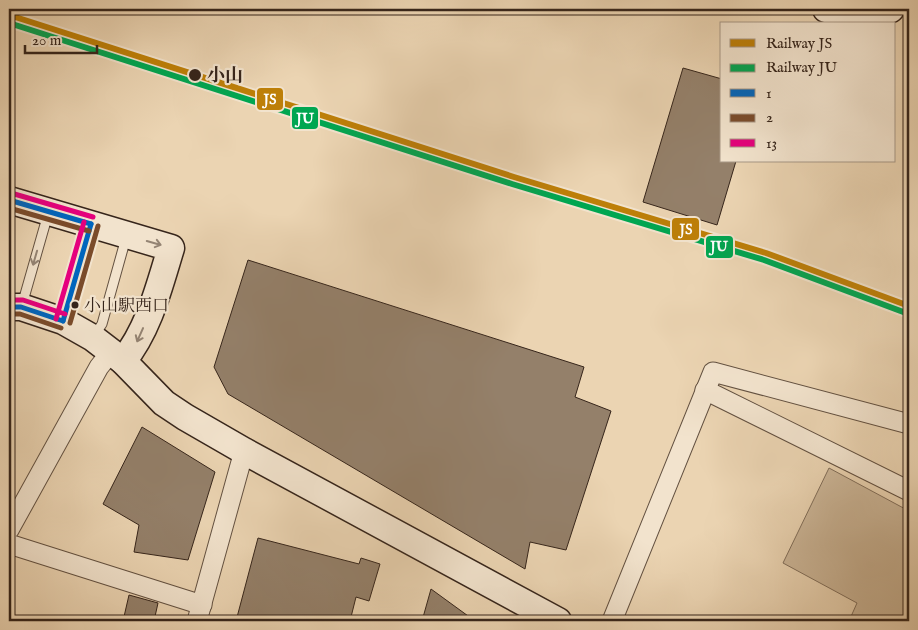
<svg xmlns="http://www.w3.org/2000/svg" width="918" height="630" font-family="'IM FELL English','Noto Serif JP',serif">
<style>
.green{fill:#ccb698;stroke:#816e5a}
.building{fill:#94806a;stroke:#36251b}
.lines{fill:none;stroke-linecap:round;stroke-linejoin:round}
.lane-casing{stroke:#635141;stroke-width:11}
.street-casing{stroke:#635141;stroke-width:21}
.secondary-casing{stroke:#36251b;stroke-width:29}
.lane{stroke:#f2e3cd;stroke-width:9}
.street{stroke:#f2e3cd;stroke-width:19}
.secondary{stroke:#f2e3cd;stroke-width:26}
.bus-1-casing{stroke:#f2e3cd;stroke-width:9}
.bus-2-casing{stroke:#f2e3cd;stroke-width:9}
.bus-3-casing{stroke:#f2e3cd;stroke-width:9}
.bus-1{stroke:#0065bd;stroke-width:5}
.bus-2{stroke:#7a4b2a;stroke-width:5}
.bus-3{stroke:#e5007d;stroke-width:5}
.rail-1-casing{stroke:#f2e3cd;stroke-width:10}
.rail-2-casing{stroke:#f2e3cd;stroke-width:10}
.rail-1{stroke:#bd7f08;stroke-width:6}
.rail-2{stroke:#00a651;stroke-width:6}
.oneway{stroke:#948474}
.stop-dot{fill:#36251b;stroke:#f2e3cd;stroke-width:2}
.labels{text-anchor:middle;stroke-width:4.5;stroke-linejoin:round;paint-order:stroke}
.bus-label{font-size:17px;fill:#36251b;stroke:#f2e3cd;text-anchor:start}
.stop-label{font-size:18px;font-weight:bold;fill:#36251b;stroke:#f2e3cd;text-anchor:start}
.line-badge{stroke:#f2e3cd;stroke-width:2}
.badge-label{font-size:14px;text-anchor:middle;font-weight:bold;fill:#fff}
</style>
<rect width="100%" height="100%" fill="#ebd4b2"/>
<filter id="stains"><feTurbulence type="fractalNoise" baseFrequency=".004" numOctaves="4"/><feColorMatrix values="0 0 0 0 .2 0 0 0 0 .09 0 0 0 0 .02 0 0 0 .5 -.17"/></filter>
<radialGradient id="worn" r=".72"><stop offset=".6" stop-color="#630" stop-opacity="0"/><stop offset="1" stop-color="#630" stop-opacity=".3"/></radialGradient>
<!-- green -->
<path class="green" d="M829,468L909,511V621H849L857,603L783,563Z"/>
<!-- building -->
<g class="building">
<path d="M683,68L722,79V161H736L717,225L643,202Z"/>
<path d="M248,260L584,367L575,397L611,411L566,550L530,542L525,569L228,394L214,367Z"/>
<path d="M142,427L215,472L188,560L134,552L139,525L103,504Z"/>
<path d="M258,538L359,564L361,558L380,564L369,601L356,597L350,621H236Z"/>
<path d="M431,589L475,621H422Z"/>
<path d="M129,595L158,603L154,621H123Z"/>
</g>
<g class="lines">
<!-- lane casing -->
<g class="lane-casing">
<g id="lane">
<path d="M22,305L48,214"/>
<path d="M64,318L90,227"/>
<path d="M94,336L102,324L126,238"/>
</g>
</g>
<!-- street casing -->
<g class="street-casing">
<g id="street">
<path d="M705,390L909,491"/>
<path d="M9,530L99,367L111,352"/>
<path d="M9,544L202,605"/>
<path d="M197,621L244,451"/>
<path d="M612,621L713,372L909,424"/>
</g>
</g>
<!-- secondary casing -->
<g class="secondary-casing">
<g id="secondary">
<path d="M826,9C846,16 871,19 891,9"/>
<path d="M9,200L171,248C159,287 149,329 123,361"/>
<path d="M9,307H21L63,321L93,338L123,361L164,403L185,417L244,451L558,621"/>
</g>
</g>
<!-- lane -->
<use href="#lane" class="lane"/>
<!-- street -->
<use href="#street" class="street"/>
<!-- secondary -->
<use href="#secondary" class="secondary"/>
<!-- bus-1 casing -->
<g class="bus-1-casing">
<g id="bus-1">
<path d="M9,200L91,224"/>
<path d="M9,307H21L63,321"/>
<path d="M63,321L91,224"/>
</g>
</g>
<!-- bus-2 casing -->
<g class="bus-2-casing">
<g id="bus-2">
<path d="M9,208L89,231"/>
<path d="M9,314H20L61,328"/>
<path d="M70,323L98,226"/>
</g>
</g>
<!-- bus-3 casing -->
<g class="bus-3-casing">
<g id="bus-3">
<path d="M11,193L93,217"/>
<path d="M9,300H23L65,314"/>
<path d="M56,319L84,222"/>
</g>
</g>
<!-- bus-1 -->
<use href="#bus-1" class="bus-1"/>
<!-- bus-2 -->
<use href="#bus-2" class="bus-2"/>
<!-- bus-3 -->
<use href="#bus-3" class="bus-3"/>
<!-- rail-1 casing -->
<g class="rail-1-casing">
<path id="rail-1" d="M9,15L514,177L766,253L909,306"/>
</g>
<!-- rail-2 casing -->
<g class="rail-2-casing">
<path id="rail-2" d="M9,23L512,184L764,260L906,313"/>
</g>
<!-- rail-1 -->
<use href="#rail-1" class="rail-1"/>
<!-- rail-2 -->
<use href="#rail-2" class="rail-2"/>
</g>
<!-- one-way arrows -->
<defs><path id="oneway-shaft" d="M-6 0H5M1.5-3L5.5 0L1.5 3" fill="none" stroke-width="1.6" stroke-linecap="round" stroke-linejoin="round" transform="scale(1.25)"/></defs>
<g class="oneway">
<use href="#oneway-shaft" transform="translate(154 243) rotate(16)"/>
<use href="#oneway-shaft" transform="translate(35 258) rotate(106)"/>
<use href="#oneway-shaft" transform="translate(140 335) rotate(114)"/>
</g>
<!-- markers -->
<g class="stop-dot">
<circle cx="195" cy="75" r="7"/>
<circle cx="75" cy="305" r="4.5"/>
</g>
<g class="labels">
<!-- bus labels -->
<g class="bus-label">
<text x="84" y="311">小山駅西口</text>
</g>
<!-- stop labels -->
<g class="stop-label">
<text x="207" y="81">小山</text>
</g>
</g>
<g class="line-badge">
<rect x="256" y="87" width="28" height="24" rx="5" fill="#bd7f08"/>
<rect x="291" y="106" width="28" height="24" rx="5" fill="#00a651"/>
<rect x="671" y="217" width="29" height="24" rx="5" fill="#bd7f08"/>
<rect x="705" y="235" width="29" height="24" rx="5" fill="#00a651"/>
</g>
<g class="badge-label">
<text x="270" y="104">JS</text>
<text x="305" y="123">JU</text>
<text x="686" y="234">JS</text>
<text x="719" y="251">JU</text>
</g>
<!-- margin -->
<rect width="918" height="630" fill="none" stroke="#ebd4b2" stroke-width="30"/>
<rect x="10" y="10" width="898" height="610" fill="none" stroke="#36251b" stroke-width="2.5"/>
<rect x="15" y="15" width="888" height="600" fill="none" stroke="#36251b"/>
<!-- legend -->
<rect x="720" y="22" width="175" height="140" fill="#f2e3cd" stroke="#a79786"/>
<rect x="730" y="39" width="25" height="8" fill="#bd7f08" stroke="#a79786"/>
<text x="766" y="48" font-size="15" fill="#36251b">Railway JS</text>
<rect x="730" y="64" width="25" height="8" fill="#00a651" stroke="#a79786"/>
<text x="766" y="72" font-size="15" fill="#36251b">Railway JU</text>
<rect x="730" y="89" width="25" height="8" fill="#0065bd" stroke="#a79786"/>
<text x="766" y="98" font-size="15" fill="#36251b">1</text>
<rect x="730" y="114" width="25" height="8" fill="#7a4b2a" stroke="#a79786"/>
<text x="766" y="122" font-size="15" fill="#36251b">2</text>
<rect x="730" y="139" width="25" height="8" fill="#e5007d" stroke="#a79786"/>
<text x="766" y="148" font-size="15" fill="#36251b">13</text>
<!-- scale -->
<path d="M25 45v8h72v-8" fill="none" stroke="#36251b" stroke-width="2.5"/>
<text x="32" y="45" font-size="15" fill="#36251b" stroke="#f2e3cd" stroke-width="4" paint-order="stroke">20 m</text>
<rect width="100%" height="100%" filter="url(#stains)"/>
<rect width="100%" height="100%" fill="url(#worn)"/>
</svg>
